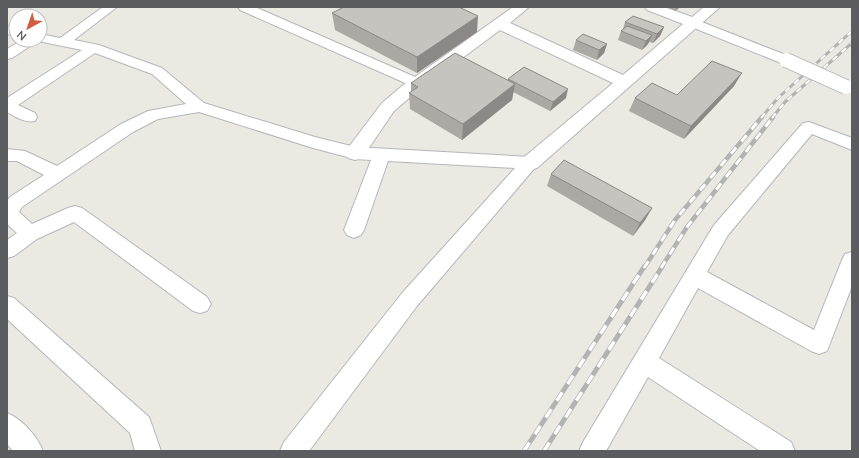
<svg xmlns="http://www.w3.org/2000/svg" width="859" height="458" font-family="'Nunito Sans',sans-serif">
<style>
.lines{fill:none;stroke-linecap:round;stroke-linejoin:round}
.street-casing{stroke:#b4b6ba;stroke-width:2}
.secondary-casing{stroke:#b5b7bc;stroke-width:2}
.street{fill:#fff;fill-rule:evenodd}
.secondary{fill:#fff;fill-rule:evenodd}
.rail-far2-casing{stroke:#b2b3b3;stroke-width:3}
.rail-far1-casing{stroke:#b2b3b3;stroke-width:4.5}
.rail-casing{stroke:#b2b3b3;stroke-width:5}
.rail-far2{stroke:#fff;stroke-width:2;stroke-dasharray:6;stroke-linecap:butt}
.rail-far1{stroke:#fff;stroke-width:3;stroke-dasharray:8;stroke-linecap:butt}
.rail{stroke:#fff;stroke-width:3.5;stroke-dasharray:10;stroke-linecap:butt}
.street-bridge-casing{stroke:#b4b6ba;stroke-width:16;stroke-linecap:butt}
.street-bridge{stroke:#fff;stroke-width:14}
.wall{fill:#aaa9a3}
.shaded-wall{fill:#8b8985}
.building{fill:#c6c4be;stroke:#8b8985}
</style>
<rect width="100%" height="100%" fill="#ebeae2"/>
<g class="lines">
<!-- street casing -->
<g class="street-casing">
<g id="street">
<path d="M103,7H117L74,40L99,45L162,68L204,103L315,137L355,147L530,157L536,159L539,163L417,306L309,451H280L284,442L403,292L515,168L388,161L364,230L361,235L354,238L347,235L344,230L371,160L355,159L313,148L199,112L158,119L133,132L22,207L19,212L32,224L68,208L75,206L82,208L207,297L211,304L207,311L200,313L193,311L74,222L37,239L14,256L7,258V240L17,233L7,224V201L10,197L44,175L17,161H7V149L25,151L57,166L121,124L148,111L186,104L152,74L95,53L18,105L35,113L37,117L35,121C24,123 16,117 7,112V98L82,50L38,41L12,58L7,59V49L22,40H40V34L60,38Z"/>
<path d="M238,7H255L422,80L424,83L422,86L417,88L412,86L240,10Z"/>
<path d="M694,19L791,57L793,60L791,63L786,64L781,63L689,26L687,23L689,20Z"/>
<path d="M7,26L16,28V36L7,34Z"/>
<path d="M809,122L852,138V150L812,134L728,235L707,272L814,330L842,260L845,254L852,252V286L827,351L819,354L811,351L698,288L659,358L791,442L795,451H760L648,377L606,451H579L583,442L714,225L803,123Z"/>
<path d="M7,296L14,298L149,417L161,451H135L130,433L7,319Z"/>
<path d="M7,413C22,419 37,436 43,451H13L7,444Z"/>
</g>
</g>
<!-- secondary casing -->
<g class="secondary-casing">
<path id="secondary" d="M513,7H529L510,23L623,75L683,24L647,10L645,7H665L692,17L704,7H720L537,168L530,170L523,168L520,163L523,158L613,83L500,30L414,94L394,111L362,158L355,160L348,158L345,153L348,148L382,103L402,86Z"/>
</g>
<!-- street -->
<use href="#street" class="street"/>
<!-- secondary -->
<use href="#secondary" class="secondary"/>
<!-- rail-far2 casing -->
<g class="rail-far2-casing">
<g id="rail-far2">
<path d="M761,118L778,98L852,31"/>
<path d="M772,118L785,102L852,43"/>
</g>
</g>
<!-- rail-far1 casing -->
<g class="rail-far1-casing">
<g id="rail-far1">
<path d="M644,268L675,220L762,117"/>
<path d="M661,268L687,227L773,117"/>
</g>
</g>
<!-- rail casing -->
<g class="rail-casing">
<g id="rail">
<path d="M524,451L644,267"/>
<path d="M544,451L662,267"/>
</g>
</g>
<!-- rail-far2 -->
<use href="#rail-far2" class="rail-far2"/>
<!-- rail-far1 -->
<use href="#rail-far1" class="rail-far1"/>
<!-- rail -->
<use href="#rail" class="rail"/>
<!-- street-bridge casing -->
<g class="street-bridge-casing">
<path id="street-bridge" d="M786,60L846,87"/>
</g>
<!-- street-bridge -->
<use href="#street-bridge" class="street-bridge"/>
</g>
<!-- wall -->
<g class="wall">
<path d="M665,7H680L675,11Z"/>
<path d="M332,13L477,32L417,73L335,30Z"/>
<path d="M625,22L664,27L660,36L653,43L649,42L648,44L642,50L618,40L621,31L623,29Z"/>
<path d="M576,40L607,44L604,53L597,60L573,50Z"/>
<path d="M508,79L566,98L550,111L513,92L512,100L462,140L410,109L409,93L411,92V83L507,80Z"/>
<path d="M734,86L684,139L629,111L635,98L677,95Z"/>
<path d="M551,174L652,208L645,220L633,236L547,186Z"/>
</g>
<!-- shaded-wall -->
<g class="shaded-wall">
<path d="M677,7H680L675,11Z"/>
<path d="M478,16L477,32L417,73V57Z"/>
<path d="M664,27L660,36L653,43L657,34Z"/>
<path d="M652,35L648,44L642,50L646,41Z"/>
<path d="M607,44L604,53L597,60L599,50Z"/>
<path d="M742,73L734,86L684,139L691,126Z"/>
<path d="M515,84L512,100L462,140L463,124Z"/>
<path d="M568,89L566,98L550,111L553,102Z"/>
<path d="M652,208L645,220L633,236L640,223Z"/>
</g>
<!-- building -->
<g class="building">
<path d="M344,7H459L478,16L417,57L332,13Z"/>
<path d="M633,16L664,27L657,34L625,22Z"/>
<path d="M627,26L652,35L646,41L621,31Z"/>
<path d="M583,34L607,44L599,50L576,40Z"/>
<path d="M455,53L515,84L463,124L409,93L418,87L411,83Z"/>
<path d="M712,61L742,73L691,126L635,98L652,83L677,95Z"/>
<path d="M524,67L568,89L553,102L508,79Z"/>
<path d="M564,160L652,208L640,223L551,174Z"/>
</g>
<!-- border -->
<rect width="859" height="458" fill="none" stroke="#5a5c60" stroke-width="16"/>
<!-- north arrow -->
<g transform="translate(28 28) rotate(220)"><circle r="19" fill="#ffffff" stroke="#bdbebf"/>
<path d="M0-3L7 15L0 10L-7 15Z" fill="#d25d41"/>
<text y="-6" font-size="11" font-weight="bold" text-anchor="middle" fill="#5a5c60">N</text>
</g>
</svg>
